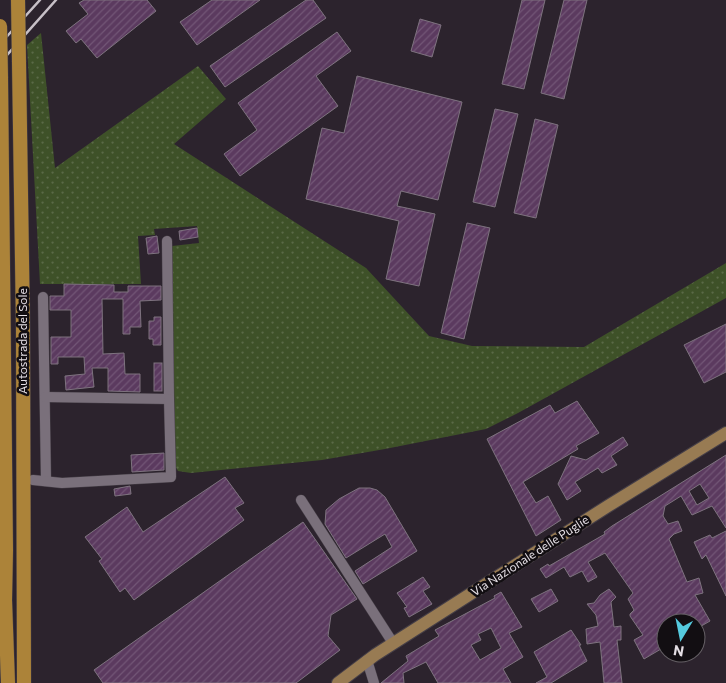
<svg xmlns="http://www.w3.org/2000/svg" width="726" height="683" font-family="Commissioner,sans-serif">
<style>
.green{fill:url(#green-dots)}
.building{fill:url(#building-hatch);stroke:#7e737f;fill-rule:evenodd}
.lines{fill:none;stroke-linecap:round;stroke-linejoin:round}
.minor-casing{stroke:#463f47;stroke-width:11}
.major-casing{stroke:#463f47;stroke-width:14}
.highway-casing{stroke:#463f47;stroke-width:15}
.minor{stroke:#7a707b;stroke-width:10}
.major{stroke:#987b53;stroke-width:12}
.highway{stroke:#ac8339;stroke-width:14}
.rail{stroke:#c7c0c7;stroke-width:2.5}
.highway-bridge-casing{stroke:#463f47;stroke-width:15;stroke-linecap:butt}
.highway-bridge{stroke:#ac8339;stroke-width:14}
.labels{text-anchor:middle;stroke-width:5;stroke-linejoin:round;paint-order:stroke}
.street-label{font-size:12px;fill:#e4dee4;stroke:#120e12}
</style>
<defs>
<pattern id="green-dots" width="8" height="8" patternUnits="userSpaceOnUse" patternTransform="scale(1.25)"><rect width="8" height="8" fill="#3e5128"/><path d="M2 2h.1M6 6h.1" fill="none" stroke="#5a6a47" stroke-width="1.8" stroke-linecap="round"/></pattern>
<pattern id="building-hatch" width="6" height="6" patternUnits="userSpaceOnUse" patternTransform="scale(1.25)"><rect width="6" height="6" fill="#5b3a5f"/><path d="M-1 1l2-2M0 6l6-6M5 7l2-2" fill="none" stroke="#725676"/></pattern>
</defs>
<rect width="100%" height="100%" fill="#2c232d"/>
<!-- green -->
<path class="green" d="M41,33L55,168L198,66L226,99L174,144L366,268L429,336L472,346L584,347L726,263V298L518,413L486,429L385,449L322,460L191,473L178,471L173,463L172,246L199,243L197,226L154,229L155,235L138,236L141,284H40L27,45Z"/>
<!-- building -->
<g class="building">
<path d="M84,0H147L156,11L97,58L81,39L76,43L66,31L88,14L79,3Z"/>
<path d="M212,0H260L197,45L180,22Z"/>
<path d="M306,0H313L326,18L225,87L210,66Z"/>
<path d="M522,0H545L524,89L502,84Z"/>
<path d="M564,0H587L564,99L541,93Z"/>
<path d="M420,19L441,25L432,57L411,51Z"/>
<path d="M337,32L351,51L316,76L338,106L240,176L224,154L257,130L238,103Z"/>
<path d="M357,76L462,102L438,200L401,191L397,206L435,214L419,286L386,279L399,221L306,199L322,128L344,133Z"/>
<path d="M495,109L518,114L495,207L473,202Z"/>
<path d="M535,119L558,125L536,218L514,213Z"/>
<path d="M467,223L490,228L464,339L441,333Z"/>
<path d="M197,228L198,237L180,240L179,231Z"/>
<path d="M157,236L159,253L148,254L146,238Z"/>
<path d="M64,284L114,285V292H128V286H161V300L140,301L141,327H130V334H123V299H102L103,354L124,353L125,374H140V392L108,391V368H92L94,387L66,390L65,376L85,374L84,357H58V364H51V337H71V310H50V296H64Z"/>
<path d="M154,317H161V345H153V339H149V321H154Z"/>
<path d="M726,324V372L704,383L684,345Z"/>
<rect x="154" y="363" width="8" height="28"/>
<path d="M577,401L599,433L576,446L578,449L523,482L536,503L548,496L561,520L536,536L487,439L550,405L555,413Z"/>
<path d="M623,437L628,445L611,456L617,465L602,473L598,468L575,482L581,491L567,500L558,484L571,456L586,460Z"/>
<path d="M164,453V470L132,472L131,455Z"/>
<path d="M726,455V528L712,506L692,515L681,496L665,506L663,516L668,524L678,521L682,531L674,534L669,539L687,582L699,578L703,593L695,595L710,621L696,629V623H666V646L644,659L634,640L643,635L630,616V614L634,610L628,599L633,593L605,553L588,562L597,577L588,582L582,571L570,577L564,567L546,578L540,569L548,564L549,566L605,534L604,532L612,526ZM700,484L709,498L697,505L689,491Z"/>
<path d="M225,477L244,503L235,508L244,520L134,600L125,588L120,592L99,561L102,559L85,537L127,507L143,532Z"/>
<path d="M130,486L131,494L115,496L114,489Z"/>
<path d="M359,488H370L377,490L385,497L417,551L363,584L355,571L392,547L385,534L346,558L325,524L326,510L339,499Z"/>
<path d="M303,522L357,599L331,615L328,636L340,650L296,683H103L94,670Z"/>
<path d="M726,531V596L706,555L702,559L694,542L710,535L712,538Z"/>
<path d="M423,577L430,587L423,591L432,604L409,617L404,608L407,607L397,593Z"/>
<path d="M551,589L558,601L539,612L531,599Z"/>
<path d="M609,589L616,597L611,602L614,627L621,626V640H617L622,683H604L600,642L587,644L586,629L598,626L596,615L587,604L594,603L600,595Z"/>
<path d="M501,592L522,627L509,633L523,657L503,669L511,683H438L426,662L403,673L404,683H381L408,661L406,656L439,636L435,630L495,598L494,596ZM491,628L501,648L480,660L471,645L481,640L478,634Z"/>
<path d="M571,630L581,645H579L587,661L551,683H536L547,677L534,652Z"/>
</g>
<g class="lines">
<!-- minor casing -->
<g class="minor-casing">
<g id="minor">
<path d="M43,297L46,481"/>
<path d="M45,397L169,399L167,241"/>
<path d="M33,480L62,483L171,477L169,399"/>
<path d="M301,500L393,643"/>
<path d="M367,660L374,683"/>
</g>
</g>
<!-- major casing -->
<g class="major-casing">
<path id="major" d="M338,683L375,655L608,506L726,433"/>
</g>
<!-- highway casing -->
<g class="highway-casing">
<g id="highway">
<path d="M19,62L23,326L24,683"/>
<path d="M1,78L6,550L5,600L8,683"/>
</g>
</g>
<!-- minor -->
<use href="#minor" class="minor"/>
<!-- major -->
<use href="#major" class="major"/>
<!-- highway -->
<use href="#highway" class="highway"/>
<!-- rail -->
<g class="rail">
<path d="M0,44L40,0"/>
<path d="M0,63L56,0"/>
</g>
<!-- highway-bridge casing -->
<g class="highway-bridge-casing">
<g id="highway-bridge">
<path d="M18,0L19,62"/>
<path d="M0,26L1,78"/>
</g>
</g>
<!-- highway-bridge -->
<use href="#highway-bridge" class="highway-bridge"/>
</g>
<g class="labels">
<!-- street labels -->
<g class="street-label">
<text transform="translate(23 341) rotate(-90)" y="4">Autostrada del Sole</text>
<text transform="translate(530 556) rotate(-33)" y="4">Via Nazionale delle Puglie</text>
</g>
</g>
<!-- north arrow -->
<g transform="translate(681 638) rotate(190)"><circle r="24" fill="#120e12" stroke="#666166"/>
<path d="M0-4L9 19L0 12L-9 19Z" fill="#55cade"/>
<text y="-8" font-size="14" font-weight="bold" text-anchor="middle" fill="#e4dee4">N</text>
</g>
</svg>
